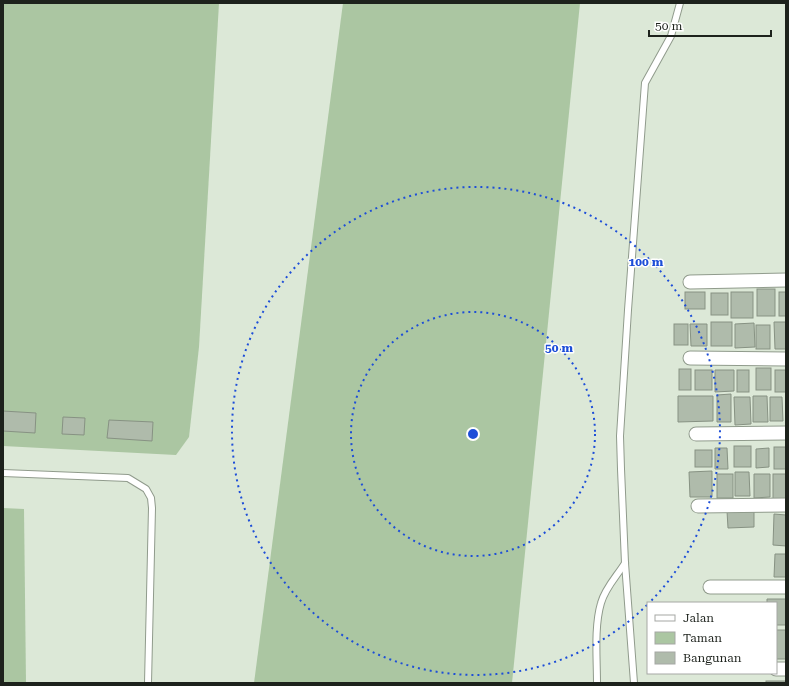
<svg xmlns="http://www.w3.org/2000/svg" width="789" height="686" font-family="'Roboto Serif',serif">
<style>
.green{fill:#abc6a2}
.building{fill:#afbbab;stroke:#879283}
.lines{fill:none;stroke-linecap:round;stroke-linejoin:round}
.service-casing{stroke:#909b8c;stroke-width:8}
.minor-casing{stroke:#909b8c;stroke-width:15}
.service{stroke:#fff;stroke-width:6}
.minor{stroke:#fff;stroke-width:13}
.ring{fill:none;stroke:#1d4ed8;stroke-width:2;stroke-dasharray:2 4}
.centre{fill:#1d4ed8;stroke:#fff;stroke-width:2}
.ring-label{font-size:12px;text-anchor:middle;font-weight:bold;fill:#1d4ed8;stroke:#fff;stroke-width:3;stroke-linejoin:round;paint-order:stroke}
</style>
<rect width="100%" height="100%" fill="#dce8d7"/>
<!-- green -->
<g class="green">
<path d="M3,3H219L199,347L189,437L176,455L3,446Z"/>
<path d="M343,3H580L512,683H254Z"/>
<path d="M3,508L24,509L26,683H3Z"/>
</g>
<!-- building -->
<g class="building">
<rect x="757" y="289" width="18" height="27"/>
<rect x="685" y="292" width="20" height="17"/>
<rect x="731" y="292" width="22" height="26"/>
<rect x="779" y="292" width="7" height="24"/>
<rect x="711" y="293" width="17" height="22"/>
<rect x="711" y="322" width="21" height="24"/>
<path d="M774,322H786V349H775Z"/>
<path d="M754,323L755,347L735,348V324Z"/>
<rect x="674" y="324" width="14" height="21"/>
<path d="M690,324H707V346H691Z"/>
<rect x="756" y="325" width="14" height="24"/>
<rect x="756" y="368" width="15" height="22"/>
<rect x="679" y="369" width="12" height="21"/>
<rect x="695" y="370" width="17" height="20"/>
<path d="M715,370H734V391L715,392Z"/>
<rect x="737" y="370" width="12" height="22"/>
<rect x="775" y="370" width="11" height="22"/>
<path d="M731,394V422H717V395Z"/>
<path d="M678,396H713V421L678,422Z"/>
<path d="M753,396H767L768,422H753Z"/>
<path d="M734,397H750L751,424L735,425Z"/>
<path d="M770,397H782L783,421H770Z"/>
<path d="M3,411L36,413L35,433L3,431Z"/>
<path d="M63,417L85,418L84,435L62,434Z"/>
<path d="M109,420L153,422L152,441L107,438Z"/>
<rect x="734" y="446" width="17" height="21"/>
<rect x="774" y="447" width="12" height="22"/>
<path d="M715,448H727L728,469H715Z"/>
<path d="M769,448V467L756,468V449Z"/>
<rect x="695" y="450" width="17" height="17"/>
<path d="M712,471V497H690L689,472Z"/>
<path d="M735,472H749L750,496H735Z"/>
<rect x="717" y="474" width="16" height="24"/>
<path d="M754,474H770V497L754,498Z"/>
<rect x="773" y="474" width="13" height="25"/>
<path d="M754,510V527L728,528L727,511Z"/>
<path d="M774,514L786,515V546L773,545Z"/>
<path d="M775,554H786V577H774Z"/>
<path d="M767,599H786V625H776V603H767Z"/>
<rect x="776" y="630" width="10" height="29"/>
<rect x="766" y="681" width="20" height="2"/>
</g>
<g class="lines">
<!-- service casing -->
<g class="service-casing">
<g id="service">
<path d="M3,473L128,478L146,489L151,498L152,508L148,683"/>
<path d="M597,683C597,658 594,627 601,603C605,588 617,576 625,563"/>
<path d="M634,683L625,563L621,469L620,436L628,310L645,83L671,36L680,3"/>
</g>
</g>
<!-- minor casing -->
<g class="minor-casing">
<g id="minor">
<path d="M690,282L786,280"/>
<path d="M690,358L786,359"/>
<path d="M696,434L786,433"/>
<path d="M698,506L786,505"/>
<path d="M710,587H786"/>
<path d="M776,669H786"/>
</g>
</g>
<!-- service -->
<use href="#service" class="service"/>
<!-- minor -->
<use href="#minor" class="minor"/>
</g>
<!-- distance rings -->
<g class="ring">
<circle cx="473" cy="434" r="122"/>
<path d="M647 605A244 244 0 1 1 650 602"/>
</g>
<circle cx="473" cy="434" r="6" class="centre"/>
<g class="ring-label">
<text x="646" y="266">100 m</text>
<text x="559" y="352">50 m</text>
</g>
<!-- border -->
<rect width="789" height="686" fill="none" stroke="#1d221c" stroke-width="8"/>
<!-- legend -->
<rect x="647" y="602" width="130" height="72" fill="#ffffff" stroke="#a5a7a4"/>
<rect x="655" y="615" width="20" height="6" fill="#ffffff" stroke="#a5a7a4"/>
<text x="683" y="622" font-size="12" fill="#1d221c">Jalan</text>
<rect x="655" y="632" width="20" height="12" fill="#abc6a2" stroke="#a5a7a4"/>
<text x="683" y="642" font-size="12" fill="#1d221c">Taman</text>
<rect x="655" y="652" width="20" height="12" fill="#afbbab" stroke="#a5a7a4"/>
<text x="683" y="662" font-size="12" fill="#1d221c">Bangunan</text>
<!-- scale -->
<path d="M649 30v6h122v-6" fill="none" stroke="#1d221c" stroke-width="2"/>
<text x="655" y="30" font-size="12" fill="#1d221c" stroke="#ffffff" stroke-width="3" paint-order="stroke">50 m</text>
</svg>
